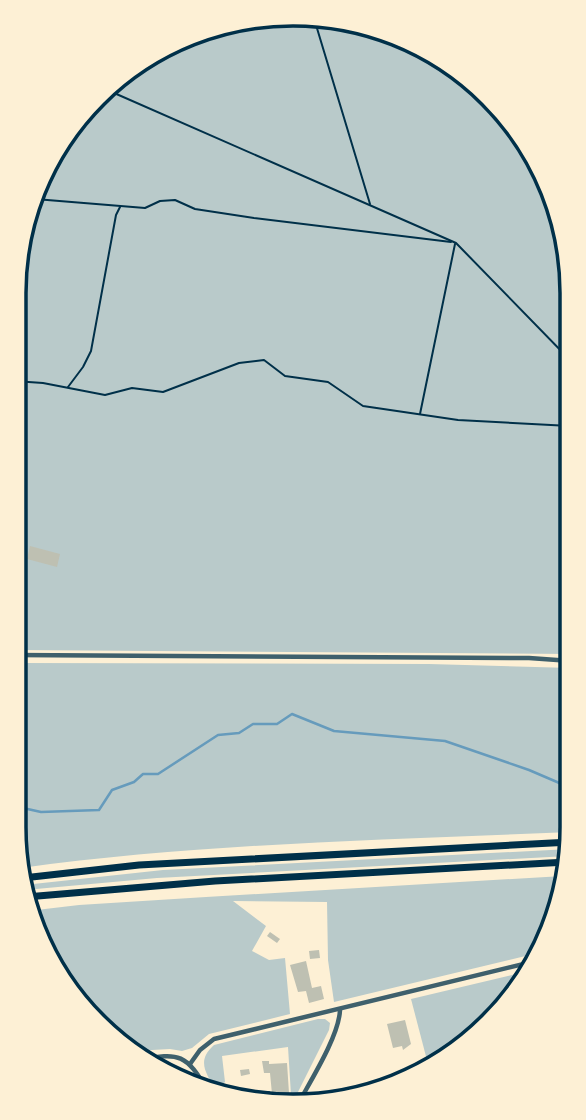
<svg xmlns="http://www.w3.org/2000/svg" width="586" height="1120" font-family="'DM Sans',sans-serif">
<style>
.green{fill:#b9caca}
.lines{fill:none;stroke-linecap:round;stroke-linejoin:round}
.stream{stroke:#669bbc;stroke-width:2.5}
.building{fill:#bec0b2}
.path{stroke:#003049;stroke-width:2}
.service{stroke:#3f606c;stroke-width:2}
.minor{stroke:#3f606c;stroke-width:4.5}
.trunk{stroke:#003049;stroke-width:7}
.rim{fill:none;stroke:#003049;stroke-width:3.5}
</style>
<rect width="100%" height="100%" fill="#fdf0d5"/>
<!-- green -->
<g class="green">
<path d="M312,15L417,43L515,123L551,186L570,256L571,654L14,650L15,275L43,169L109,83L204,29Z"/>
<path d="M14,663L429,664L571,668V832C388,840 203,843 21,868L14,827Z"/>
<path d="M570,849L568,856L157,878L25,890L24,885L163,870Z"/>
<path d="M563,876L542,952L334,1002L328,960L327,902L233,901L266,926L252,951L269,960L285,958L290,1014L209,1034L192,1048L182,1051L170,1049L152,1050L132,1053L72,997L28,911L79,905L206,897Z"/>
<path d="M516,974L518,985L490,1025L437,1062L428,1064L411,999Z"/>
<path d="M318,1019H325L330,1023L329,1030L292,1104L239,1098L291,1095L288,1047L222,1056L225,1082L216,1090C206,1073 196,1061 214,1045Z"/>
</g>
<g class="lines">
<!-- stream -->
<path class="stream" d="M14,806L41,812L99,810L112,790L134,782L143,774H158L218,735L239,733L253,724H277L292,714L334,731L445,741L529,770L564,785H571"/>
</g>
<!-- building -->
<g class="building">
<path d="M30,546L60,554L57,567L27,559Z"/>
<path d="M270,932L280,939L277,943L267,936Z"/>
<path d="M319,950L320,958L310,959L309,951Z"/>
<path d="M306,961L312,988L321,986L324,999L309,1003L306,991L298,992L290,965Z"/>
<path d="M405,1020L411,1044L403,1050L402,1046L393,1048L387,1024Z"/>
<path d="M262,1061H269V1064L287,1063L289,1093L272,1094L270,1073H264Z"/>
<path d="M249,1069L250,1074L241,1076L240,1070Z"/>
</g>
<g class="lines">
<!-- path -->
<g class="path">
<path d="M313,15L370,204"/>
<path d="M105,89L456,243L570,360"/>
<path d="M35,199L145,208L160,201L175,200L195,209L254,218L451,242"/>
<path d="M14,381L43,383L105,395L132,388L163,392L239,363L264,360L285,376L328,382L363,406L458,420L570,426"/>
<path d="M68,387L83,367L91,351L116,215L120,207"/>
<path d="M420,414L455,244"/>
</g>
<!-- service -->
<path class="service" d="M223,1097L269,1092"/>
<!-- minor -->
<g class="minor">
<path d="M14,655L529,658L571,661"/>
<path d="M139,1060C180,1052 186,1054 208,1091"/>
<path d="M190,1064L200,1050L214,1039L536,961"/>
<path d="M298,1104C311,1080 339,1036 340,1010"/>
</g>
<!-- trunk -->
<g class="trunk">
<path d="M23,878L139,865L571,842"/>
<path d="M26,897L215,881L567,862"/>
</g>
</g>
<!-- crop -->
<path d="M0 0H586V1120H0ZM293 26H293A267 267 0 0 1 560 293V827A267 267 0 0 1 293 1094H293A267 267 0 0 1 26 827V293A267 267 0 0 1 293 26Z" fill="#fdf0d5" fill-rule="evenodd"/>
<path class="rim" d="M293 26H293A267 267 0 0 1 560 293V827A267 267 0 0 1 293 1094H293A267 267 0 0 1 26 827V293A267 267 0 0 1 293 26Z"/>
</svg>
